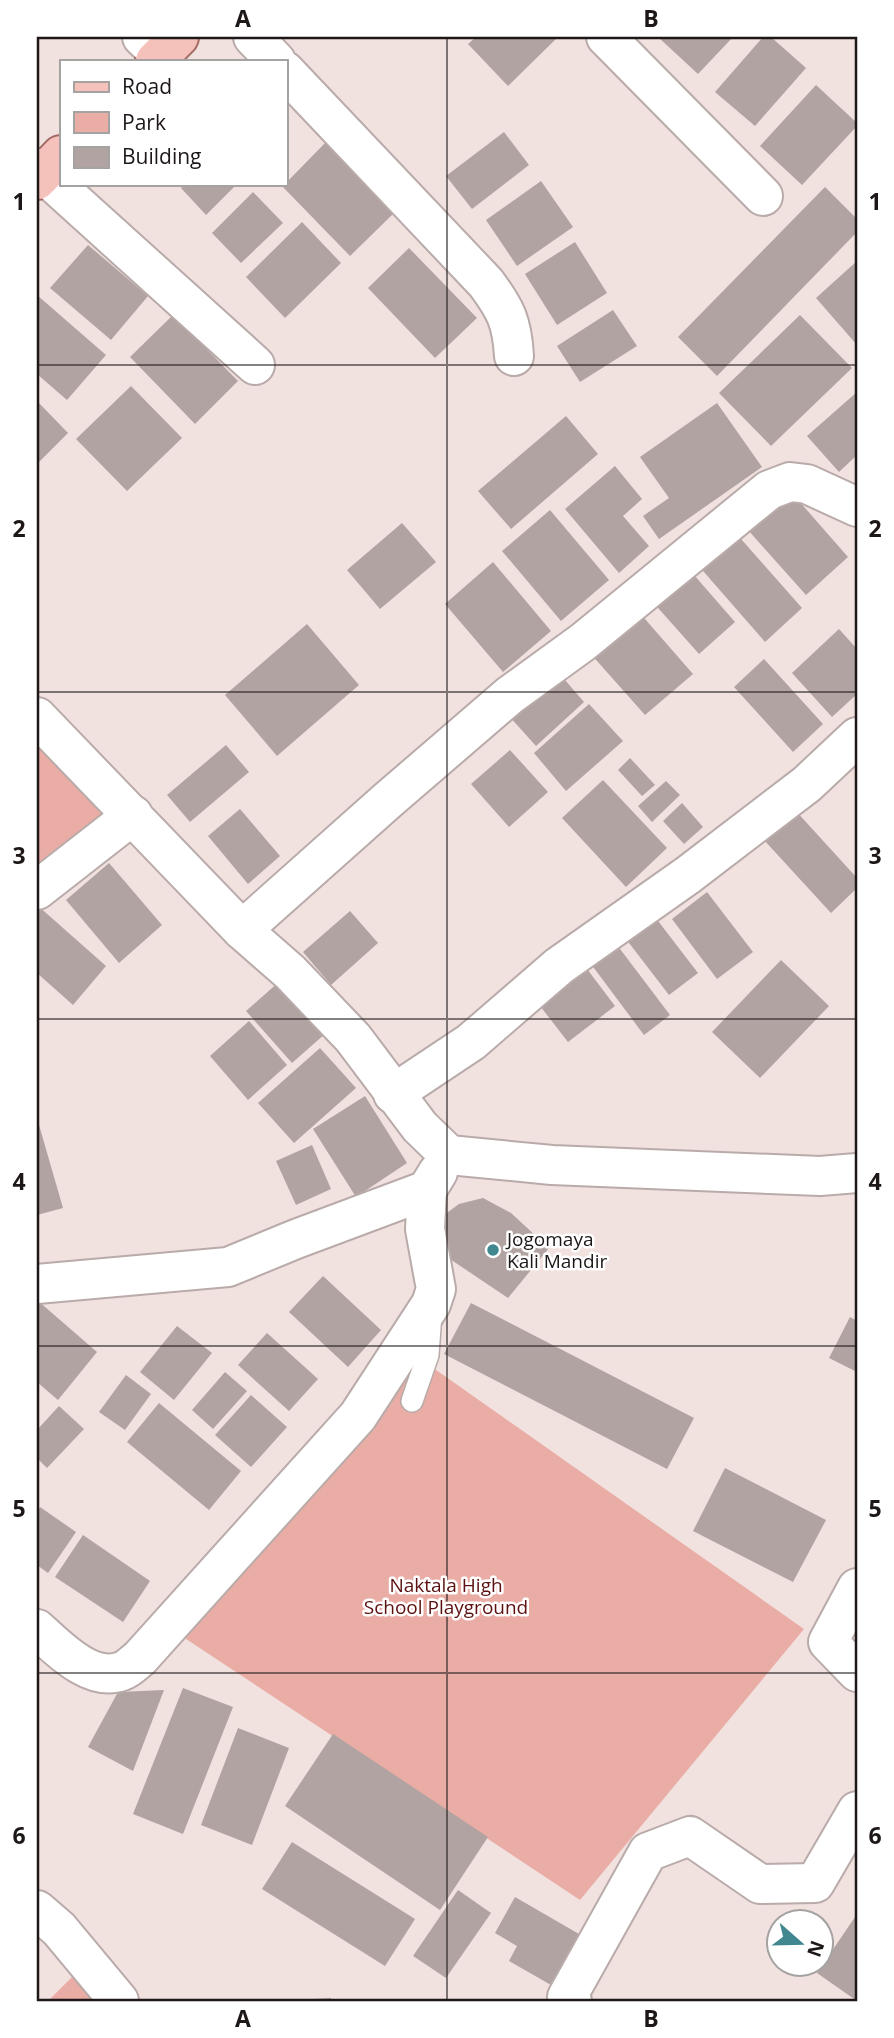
<svg xmlns="http://www.w3.org/2000/svg" width="894" height="2038" font-family="'Open Sans',sans-serif">
<style>
.green{fill:#e9ada6}
.building{fill:#b1a3a1}
.lines{fill:none;stroke-linecap:round;stroke-linejoin:round}
.service-casing{stroke:#b9aba9;stroke-width:24}
.minor-casing{stroke:#b9aba9;stroke-width:42}
.primary-casing{stroke:#a46b64;stroke-width:42}
.service{stroke:#fff;stroke-width:21}
.minor{stroke:#fff;stroke-width:38}
.primary{stroke:#f4c1bb;stroke-width:38}
.grid{fill:none;stroke:#1d1717;stroke-width:2;stroke-opacity:0.55}
.poi-dot{fill:#408790;stroke:#fff;stroke-width:2.5}
.labels{text-anchor:middle;stroke-width:5;stroke-linejoin:round;paint-order:stroke}
.poi-label{font-size:19px;fill:#1d1717;stroke:#fff;text-anchor:start}
.park-label{font-size:19px;fill:#5b1110;stroke:#fff}
.neatline{fill:none;stroke:#1d1717;stroke-width:2.5}
.grid-label{font-size:23px;text-anchor:middle;font-weight:bold;fill:#1d1717}
</style>
<rect width="100%" height="100%" fill="#f1e1df"/>
<!-- green -->
<g class="green">
<path d="M37,731L111,811L37,873Z"/>
<path d="M412,1353L804,1629L580,1900L168,1627Z"/>
<path d="M80,1969L108,2001H48Z"/>
</g>
<!-- building -->
<g class="building">
<path d="M476,37H558L508,86L468,44Z"/>
<path d="M658,37H733L698,74Z"/>
<path d="M763,37H771L806,68L755,126L715,92Z"/>
<path d="M816,85L857,123V126L802,185L760,146Z"/>
<path d="M504,132L529,165L472,209L446,176Z"/>
<path d="M325,143L393,214L350,256L281,185L285,184Z"/>
<path d="M541,181L573,227L517,266L486,220Z"/>
<path d="M185,184H230L234,187L206,215L181,188Z"/>
<path d="M825,187L857,219V232L717,376L678,337Z"/>
<path d="M253,192L283,223L241,263L212,233Z"/>
<path d="M302,222L341,263L285,318L246,277Z"/>
<path d="M575,242L607,293L557,325L525,274Z"/>
<path d="M88,245L148,296L111,340L50,288Z"/>
<path d="M409,248L477,318L435,358L368,288Z"/>
<path d="M857,261V345L816,298Z"/>
<path d="M37,295L106,355L67,400L37,374Z"/>
<path d="M613,310L637,346L580,382L557,346Z"/>
<path d="M173,315L238,381L195,424L130,357Z"/>
<path d="M800,315L852,368L771,446L719,393Z"/>
<path d="M131,386L182,438L127,491L76,439Z"/>
<path d="M857,392V455L839,472L807,436Z"/>
<path d="M37,401L68,433L37,464Z"/>
<path d="M717,403L762,467L659,539L643,516L669,498L640,457Z"/>
<path d="M566,416L598,454L511,529L478,491Z"/>
<path d="M615,466L642,499L623,516L649,546L619,573L565,509Z"/>
<path d="M791,492L848,557L806,595L748,530Z"/>
<path d="M550,510L609,580L561,621L502,551Z"/>
<path d="M402,523L436,562L380,609L347,570Z"/>
<path d="M734,531L802,608L765,642L697,564Z"/>
<path d="M493,562L551,631L503,672L445,604Z"/>
<path d="M687,567L735,622L699,654L651,600Z"/>
<path d="M638,611L693,674L645,715L590,653Z"/>
<path d="M307,624L359,685L277,756L225,695Z"/>
<path d="M839,629L857,649V694L832,717L792,673Z"/>
<path d="M764,659L823,724L793,752L734,687Z"/>
<path d="M558,672L584,702L536,746L509,716Z"/>
<path d="M589,704L623,741L566,791L534,753Z"/>
<path d="M226,745L249,772L190,822L167,795Z"/>
<path d="M510,750L548,792L509,827L471,784Z"/>
<path d="M630,758L655,785L642,796L618,770Z"/>
<path d="M603,780L667,848L626,887L562,818Z"/>
<path d="M666,781L680,795L652,822L638,806Z"/>
<path d="M682,803L703,827L684,844L663,821Z"/>
<path d="M240,809L280,856L248,884L208,836Z"/>
<path d="M795,810L857,878V888L831,913L764,840Z"/>
<path d="M109,863L162,925L119,963L66,900Z"/>
<path d="M707,892L753,952L717,979L672,919Z"/>
<path d="M37,905L106,966L73,1005L37,973Z"/>
<path d="M350,911L378,943L331,985L303,952Z"/>
<path d="M655,917L698,973L669,995L626,939Z"/>
<path d="M614,941L670,1015L644,1035L588,960Z"/>
<path d="M781,960L829,1006L760,1078L712,1032Z"/>
<path d="M584,965L615,1006L568,1042L537,1002Z"/>
<path d="M280,981L326,1033L292,1063L246,1011Z"/>
<path d="M249,1021L287,1065L248,1100L210,1056Z"/>
<path d="M320,1048L356,1088L294,1143L258,1103Z"/>
<path d="M365,1096L407,1163L356,1197L313,1129Z"/>
<path d="M37,1118L63,1208L37,1215Z"/>
<path d="M312,1145L331,1189L296,1205L276,1161Z"/>
<path d="M483,1198L511,1213L549,1248L508,1298L438,1251L429,1226L459,1204Z"/>
<path d="M323,1276L381,1330L348,1367L289,1312Z"/>
<path d="M37,1300L97,1352L58,1400L37,1382Z"/>
<path d="M471,1303L694,1418L667,1469L444,1354Z"/>
<path d="M850,1317L857,1321V1372L829,1358Z"/>
<path d="M177,1326L212,1353L174,1400L140,1372Z"/>
<path d="M267,1333L318,1379L289,1411L238,1365Z"/>
<path d="M225,1372L247,1391L213,1429L192,1410Z"/>
<path d="M126,1375L151,1394L125,1430L99,1412Z"/>
<path d="M251,1395L287,1427L251,1467L215,1435Z"/>
<path d="M159,1403L241,1471L209,1510L127,1442Z"/>
<path d="M59,1406L84,1429L47,1468L37,1458V1430Z"/>
<path d="M725,1468L826,1520L793,1582L693,1531Z"/>
<path d="M40,1507L76,1532L48,1573L37,1565V1513Z"/>
<path d="M83,1535L150,1581L123,1622L55,1577Z"/>
<path d="M183,1688L233,1707L183,1834L133,1814Z"/>
<path d="M164,1690L133,1771L88,1747L118,1692Z"/>
<path d="M238,1728L289,1748L252,1845L201,1825Z"/>
<path d="M333,1734L488,1837L440,1910L285,1806Z"/>
<path d="M292,1842L415,1919L385,1966L262,1889Z"/>
<path d="M458,1890L491,1913L446,1978L413,1956Z"/>
<path d="M515,1897L579,1934L551,1985L509,1961L517,1946L495,1933Z"/>
<path d="M857,1914V2001L817,1973Z"/>
<path d="M331,1998V2001H311L313,1999Z"/>
</g>
<g class="lines">
<!-- service casing -->
<g class="service-casing">
<path id="service" d="M412,1401L428,1355L431,1314"/>
</g>
<!-- minor casing -->
<g class="minor-casing">
<g id="minor">
<path d="M142,37L161,55"/>
<path d="M253,37L276,61"/>
<path d="M606,37L763,196"/>
<path d="M285,71L486,283C506,310 512,322 514,356"/>
<path d="M37,168L255,365"/>
<path d="M37,717L242,930L388,800L510,695L583,642L769,490L790,482L807,484L857,507"/>
<path d="M37,890L133,815"/>
<path d="M242,930L290,972L353,1038L420,1127L449,1155L552,1165L820,1176L857,1173"/>
<path d="M393,1094L471,1042L559,966L688,875L807,784L857,737"/>
<path d="M37,1284L228,1267L296,1239L427,1190L438,1172"/>
<path d="M857,1588L828,1642L857,1672"/>
<path d="M37,1629C58,1648 91,1683 122,1671C128,1669 135,1662 140,1658L358,1416L431,1304L436,1289L425,1229L427,1190"/>
<path d="M37,1910L59,1929L119,2001"/>
<path d="M572,2001L567,1997L648,1852L690,1836L760,1884L815,1883L857,1811"/>
</g>
</g>
<!-- primary casing -->
<g class="primary-casing">
<g id="primary">
<path d="M155,61L179,37"/>
<path d="M37,180L61,155"/>
</g>
</g>
<!-- service -->
<use href="#service" class="service"/>
<!-- minor -->
<use href="#minor" class="minor"/>
<!-- primary -->
<use href="#primary" class="primary"/>
</g>
<!-- grid -->
<path class="grid" d="M447,37V2001M37,365H857M37,692H857M37,1019H857M37,1346H857M37,1673H857"/>
<!-- markers -->
<circle class="poi-dot" cx="493" cy="1250" r="7"/>
<g class="labels">
<!-- poi labels -->
<g class="poi-label">
<text x="507" y="1246">Jogomaya<tspan x="507" dy="22">Kali Mandir</tspan></text>
</g>
<!-- park labels -->
<g class="park-label">
<text x="446" y="1592">Naktala High<tspan x="446" dy="22">School Playground</tspan></text>
</g>
</g>
<!-- border -->
<rect width="894" height="2038" fill="none" stroke="#ffffff" stroke-width="77"/>
<!-- legend -->
<rect x="60" y="60" width="228" height="126" fill="#ffffff" stroke="#a5a2a2" stroke-width="2"/>
<rect x="74" y="82" width="35" height="10" fill="#f4c1bb" stroke="#a5a2a2" stroke-width="2"/>
<text x="122" y="94" font-size="21" fill="#1d1717">Road</text>
<rect x="74" y="112" width="35" height="21" fill="#e9ada6" stroke="#a5a2a2" stroke-width="2"/>
<text x="122" y="130" font-size="21" fill="#1d1717">Park</text>
<rect x="74" y="147" width="35" height="21" fill="#b1a3a1" stroke="#a5a2a2" stroke-width="2"/>
<text x="122" y="164" font-size="21" fill="#1d1717">Building</text>
<!-- north arrow -->
<g transform="translate(800 1943) rotate(110)"><circle r="33" fill="#ffffff" stroke="#a5a2a2" stroke-width="2"/>
<path d="M0-5L12 26L0 18L-12 26Z" fill="#408790"/>
<text y="-10" font-size="19" font-weight="bold" text-anchor="middle" fill="#1d1717">N</text>
</g>
<rect x="38" y="38" width="818" height="1962" class="neatline"/>
<g class="grid-label">
<text x="243" y="27">A</text>
<text x="651" y="27">B</text>
<text x="19" y="210">1</text>
<text x="875" y="210">1</text>
<text x="19" y="537">2</text>
<text x="875" y="537">2</text>
<text x="19" y="864">3</text>
<text x="875" y="864">3</text>
<text x="19" y="1190">4</text>
<text x="875" y="1190">4</text>
<text x="19" y="1517">5</text>
<text x="875" y="1517">5</text>
<text x="19" y="1844">6</text>
<text x="875" y="1844">6</text>
<text x="243" y="2027">A</text>
<text x="651" y="2027">B</text>
</g>
</svg>
